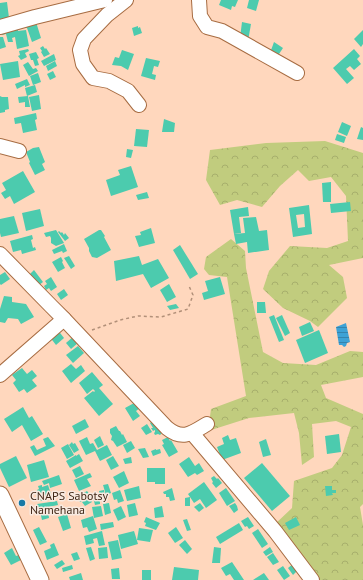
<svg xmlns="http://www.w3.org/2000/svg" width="363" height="580" font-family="'PT Sans',sans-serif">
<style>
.forest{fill:url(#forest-crowns)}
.water{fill:url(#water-rules)}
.building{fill:#4ccbae;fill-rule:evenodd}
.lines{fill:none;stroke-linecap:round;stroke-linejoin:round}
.minor-casing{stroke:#a76c42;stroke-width:16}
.major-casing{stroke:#a76c42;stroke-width:19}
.path{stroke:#b29079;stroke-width:1.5;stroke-dasharray:3 3;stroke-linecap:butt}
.minor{stroke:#fff;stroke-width:14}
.major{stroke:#fff;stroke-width:17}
.poi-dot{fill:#1879a5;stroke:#f8eae1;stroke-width:1.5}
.labels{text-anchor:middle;stroke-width:3;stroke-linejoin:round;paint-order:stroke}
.poi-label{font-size:12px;fill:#402716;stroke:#f8eae1;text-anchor:start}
</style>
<defs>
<pattern id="forest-crowns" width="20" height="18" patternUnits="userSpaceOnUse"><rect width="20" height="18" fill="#c1cc7e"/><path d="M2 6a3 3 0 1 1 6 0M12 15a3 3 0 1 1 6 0" fill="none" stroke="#a7af6c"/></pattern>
<pattern id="water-rules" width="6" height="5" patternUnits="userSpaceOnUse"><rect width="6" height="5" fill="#3da2d6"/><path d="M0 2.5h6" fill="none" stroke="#3584ad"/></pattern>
</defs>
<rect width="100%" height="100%" fill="#ffd7bd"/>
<!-- forest -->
<g class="forest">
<path d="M325,141L363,153V258L329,265L343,277L347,298L318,327L310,321L283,308L263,289L269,271L290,246L327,248L348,241L346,196L331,177L309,181L298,170L280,186L262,207L237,200L220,205L206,180L210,150L266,143Z"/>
<path d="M231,239L245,251L246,268L263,352L283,363L316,365L350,351L363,352V377L321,385L326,398L363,414V504L360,507L363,525V580H314L274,525L292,508L294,481L332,468L342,455L351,427L336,421L312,424L314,457L302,465L299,433L294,413L249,418L208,431L211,409L246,396L227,277L209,275L204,269L206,257Z"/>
</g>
<!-- water -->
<path class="water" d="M346,323L350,342L347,343L346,346L344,347L342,345H339L336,327Z"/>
<!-- building -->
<g class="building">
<path d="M221,0H238L235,7L232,6L231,10L219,5Z"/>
<path d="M249,0H259L256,11L247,8Z"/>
<path d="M7,2L9,18L0,19V3Z"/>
<path d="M36,22L41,38L32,42L27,28H24V25Z"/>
<path d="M242,22L251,24L248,41L240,38Z"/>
<path d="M138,26V28L140,27L142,33L134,36L132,28Z"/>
<path d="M18,27V31L26,30L29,46L17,49L15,37L12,38L13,42H8L6,34L2,35V31Z"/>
<path d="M363,30V44L361,47L354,39Z"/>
<path d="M0,37H3L6,47L0,49Z"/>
<path d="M274,42L283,48L277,57L270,53Z"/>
<path d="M43,46L45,49L46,48L50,54L44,57L41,52L42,51L40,48Z"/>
<path d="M28,49L29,51L25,53L27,57L21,60L18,56L20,55L19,51Z"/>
<path d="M354,49L360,56L357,59L361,64L354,70L350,66L346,69L354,78L347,84L333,68Z"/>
<path d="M122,50L134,54L128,70L121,66L112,65L115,57L119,58Z"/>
<path d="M36,52L39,58L37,59L39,65L35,66L33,60H31L29,54Z"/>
<path d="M54,54L56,60L44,66L41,61Z"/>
<path d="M146,58L160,61L158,67L154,66L152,74L156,75L155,80L141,76Z"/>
<path d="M18,61L20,77L3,80L0,64Z"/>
<path d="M55,61L57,66L48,71L46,66Z"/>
<path d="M28,62L33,69L36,68L38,71L29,76L23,65Z"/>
<path d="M53,71L56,77L50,80L47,74Z"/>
<path d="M38,73L41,82L33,85L30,76Z"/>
<path d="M27,79L30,85L25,87V85L17,89L15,84Z"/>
<path d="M35,85L37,92L27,96L25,88Z"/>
<path d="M39,95L41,109L32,111L29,97Z"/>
<path d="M0,96L2,97H8L9,109L5,110V112L0,113Z"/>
<path d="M28,96L30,107H25V102L19,103L18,97Z"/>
<path d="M36,113L37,119L35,120L37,130L23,133L21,123L15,124L14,118Z"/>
<path d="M164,119L175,123L174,132H162Z"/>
<path d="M342,122L351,126L347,136L338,132Z"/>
<path d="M361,127L363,128V140L357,139Z"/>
<path d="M136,129L149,130L147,147L134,146Z"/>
<path d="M337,134L346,137L344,143L335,140Z"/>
<path d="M39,147L45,162L42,164L45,170L35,175L29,163L30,162L26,152L33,148Z"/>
<path d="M127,149L133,150L131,158L126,157Z"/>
<path d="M131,166L138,187L111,196L106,180L120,175L118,170Z"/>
<path d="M23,171L35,192L14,204L10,196L5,199L1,193L6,190L2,183Z"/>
<path d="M331,182V202H323L322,183Z"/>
<path d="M147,192L149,198L138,200L136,195Z"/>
<path d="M350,202L351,211L331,213L330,204Z"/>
<path d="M309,205L312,234L293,237L289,208ZM304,214L305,227L298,228L296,215Z"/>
<path d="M248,207L249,216L239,217L241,233L234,234L230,210Z"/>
<path d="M40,209L44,226L26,231L22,213Z"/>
<path d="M14,216L19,233L1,237L0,233V219Z"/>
<path d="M256,217L259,231L267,230L269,250L248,253L247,242L236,244L234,234L245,233L243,218Z"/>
<path d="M151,228L155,243L139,247L135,236L141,235L140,232Z"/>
<path d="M56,230L64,243L56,246L51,243V238L50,236L46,237L44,233Z"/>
<path d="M99,230H101L105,236L104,237L111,250L97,258L92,257L89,251V248L84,239Z"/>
<path d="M59,231L61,233L62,232L64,235L65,233L69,238L65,241L58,232Z"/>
<path d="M32,235L33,239L31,240L33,248L35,247L36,250L22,254L21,250L13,252L10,241Z"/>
<path d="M64,244L67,251L63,253L62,251L54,254L52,250Z"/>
<path d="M180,245L198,274L190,279L173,250Z"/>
<path d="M69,256L75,266L71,269L64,258Z"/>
<path d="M139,256L142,265L158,259L169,278L151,288L143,274L116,281L114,261Z"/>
<path d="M61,257L63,261L62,262L65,268L58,272L52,262Z"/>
<path d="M34,270L43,282L39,285L30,274Z"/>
<path d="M5,272L10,279L1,285L0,284V275Z"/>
<path d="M51,277L57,287L51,291L49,288L46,290L44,286L47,284L45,281Z"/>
<path d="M220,277L225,294L204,300L202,293L208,291L205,281Z"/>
<path d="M169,284L176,297L167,302L160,290Z"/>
<path d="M64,289L68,295L61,300L57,294Z"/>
<path d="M4,296L12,297V302L26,304L34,317L21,324L18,319L8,318L5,323L0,322V309Z"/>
<path d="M257,302H265L266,313H257Z"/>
<path d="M176,304L179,308L170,310L167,306Z"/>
<path d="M274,315L284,340L279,342L269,317Z"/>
<path d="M282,315L290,333L285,336L276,318Z"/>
<path d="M310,322L314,331L302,336L299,327Z"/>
<path d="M57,329L64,338L56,345L49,336Z"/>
<path d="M319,330L328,353L305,363L296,340Z"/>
<path d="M74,336L79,342L71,349L66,343Z"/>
<path d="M78,346L84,353L73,363L66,355Z"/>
<path d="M71,364L76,369L81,365L85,371L71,383L62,371Z"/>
<path d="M22,368L27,374L32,370L37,376L32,380L37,386L27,393L24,389L19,392L13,383L16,380L12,375Z"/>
<path d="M92,372L103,385L99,388L113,404L99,416L84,398L93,391L94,392L95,391L93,389L87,394L79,383Z"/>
<path d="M136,402L140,408L136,411L140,416L133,421L125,408Z"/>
<path d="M23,407L29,418L32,416L43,434L31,441L22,425L12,432L4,419Z"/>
<path d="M85,419L89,427L76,434L72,426Z"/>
<path d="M154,420L164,431L160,435L158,434L155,435L154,433L155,432V430L153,431L151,428H153L150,423Z"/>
<path d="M147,424L152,432L146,435L141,428Z"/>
<path d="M116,426L119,431H120L122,435L123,434L127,442L117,447L113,441L111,440L112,436L110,433V429Z"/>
<path d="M339,434L341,452L327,454L325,436Z"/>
<path d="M228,435L230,440L236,438L241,453L222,460L217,447L224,444L222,438Z"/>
<path d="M100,436L104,445L98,448L94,440Z"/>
<path d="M48,437L55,446L35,456L30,447L34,445L37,450L46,446L43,439Z"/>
<path d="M87,437L90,444L93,443L97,450L107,445L112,455L100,461L95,451L86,455L79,441Z"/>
<path d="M168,437L170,441L171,440L178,452L169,457L162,445L164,444L162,440Z"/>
<path d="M266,439L271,455L263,457L259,442Z"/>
<path d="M131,441L135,448L127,453L123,445Z"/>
<path d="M72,442L73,444L75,443L79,450L74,453L69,445Z"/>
<path d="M68,444L74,455L67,459L61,448Z"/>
<path d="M145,448L149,457L143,458L138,449Z"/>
<path d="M156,449V450L160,449L161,453L153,456L151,451Z"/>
<path d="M79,454L83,461L70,468L66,461L76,455V456Z"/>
<path d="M16,456L27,478L9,487L0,468V464Z"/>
<path d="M113,456L119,466L111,470L106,460Z"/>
<path d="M131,457L132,463L125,464L123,459Z"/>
<path d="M189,457L197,469L195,466L199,463L204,471L197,475L195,473L188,477L179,464Z"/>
<path d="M44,460L49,477L31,482L27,465Z"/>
<path d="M262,463L290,496L272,511L244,478Z"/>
<path d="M80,466L84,474L76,478L72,470Z"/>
<path d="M147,468H165V484H155V482H147Z"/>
<path d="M124,471L129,483L119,488L113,477Z"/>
<path d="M90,473L92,477L87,479L91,486L79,491L74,480Z"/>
<path d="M59,475L62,484L50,488L49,483L44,485L42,481Z"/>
<path d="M214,476L217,479L218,478L222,483L216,488L212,483L213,482L211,478Z"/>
<path d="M204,482L217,500L206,508L200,499L194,503L188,494Z"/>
<path d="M108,484L111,493L106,495L103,485Z"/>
<path d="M42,485V487L48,485L52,497L41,501L37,490L39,489L38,486Z"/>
<path d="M139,486L141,498L127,501L124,490Z"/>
<path d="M325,486H332V490H336V493H332L333,495L326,496Z"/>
<path d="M172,488L175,500L170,501L169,497H166V494H164L163,492Z"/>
<path d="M226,488L235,501L227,506L219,493Z"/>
<path d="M104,490L105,499L100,500V504L95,505L93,497L100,496L99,491Z"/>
<path d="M120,490L124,501L118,503L117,499L114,500L112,493Z"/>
<path d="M87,491L91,496L80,502L77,497Z"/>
<path d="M89,497L92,502L85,506L82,502Z"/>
<path d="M190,497V506H185V498Z"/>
<path d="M57,501L58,505L38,509L37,504Z"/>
<path d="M109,503L111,513L105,515L103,504Z"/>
<path d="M135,503L138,515L129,517L127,505Z"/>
<path d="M200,503L204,508L199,512L194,507Z"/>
<path d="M235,503L237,506L238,510L234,513L229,506Z"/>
<path d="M101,506L103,516L94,518L92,507Z"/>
<path d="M121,506L126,517L118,521L113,510Z"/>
<path d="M162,506L164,517L155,518L154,508Z"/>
<path d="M70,507L71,512L63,514L62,509Z"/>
<path d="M48,509L49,518L42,520L40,511Z"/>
<path d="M67,514L71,528L63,531L58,517Z"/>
<path d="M93,516L97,529L89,532L87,527L83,528L81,520Z"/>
<path d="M146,517L160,523L156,530L145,526L146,523L144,522Z"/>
<path d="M248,517L254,526L249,529L247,526L245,527L241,521Z"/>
<path d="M296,517L300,525L289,530L285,523Z"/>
<path d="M187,519L191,530L187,531L183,520Z"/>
<path d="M113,522L114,527L101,530L100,524Z"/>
<path d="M239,523L243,530L220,544L216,537Z"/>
<path d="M39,527L47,542L40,545L33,530Z"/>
<path d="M176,527L183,538L175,543L168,533Z"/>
<path d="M139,528L153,530L150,542L137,540Z"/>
<path d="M258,529L268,544L262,548L252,533Z"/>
<path d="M102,531L105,545L99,546L97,538L93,539L94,543L86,545L84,536Z"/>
<path d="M134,531L138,544L121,549L118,535Z"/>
<path d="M118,540L122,558L112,560L108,542Z"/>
<path d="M185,540L192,549L187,554L179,545Z"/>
<path d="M54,543L59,555L47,560L44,551L51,548L50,545Z"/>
<path d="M91,547L95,559L90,561L86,548Z"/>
<path d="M107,547L108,558L99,559L98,548Z"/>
<path d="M214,547L221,548L220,563H212Z"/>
<path d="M270,547L273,552L266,556L263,552Z"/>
<path d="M12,548L16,556L19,555L21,560L11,565L4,553Z"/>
<path d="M77,552L80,559L74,561L71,554Z"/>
<path d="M273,553L279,562L273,565L267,557Z"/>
<path d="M62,560L65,564L57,569L54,565Z"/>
<path d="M232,562L244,580H234L230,574L226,576L221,568Z"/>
<path d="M293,564L298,570L293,575L288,568Z"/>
<path d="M72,565L73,569L63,572L62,568Z"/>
<path d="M283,566L290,576L284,580L277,570Z"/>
<path d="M174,567L199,570L198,580H172Z"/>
<path d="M119,568L120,579H112L111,569Z"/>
<rect x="142" y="570" width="9" height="10"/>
<path d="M81,573L83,580H70L69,577Z"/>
<path d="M264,573L269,580H253Z"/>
</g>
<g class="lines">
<!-- minor casing -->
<g class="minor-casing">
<g id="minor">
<path d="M126,0L107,15L84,39L80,50L83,64L93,78L109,81L128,91L139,105"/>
<path d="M199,0L200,16L207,27L222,31L297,73"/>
<path d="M0,27L35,17L105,0"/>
<path d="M0,146L19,151"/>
<path d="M0,254L51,306L64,319L167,428C183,441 192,433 207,424"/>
<path d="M0,375L64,319"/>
<path d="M192,433L275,531L312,580"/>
</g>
</g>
<!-- major casing -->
<g class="major-casing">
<path id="major" d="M0,495L40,580"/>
</g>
<!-- path -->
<path class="path" d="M92,330L120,320L138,316L161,317L188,309L193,295L189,286"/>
<!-- minor -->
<use href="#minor" class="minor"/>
<!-- major -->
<use href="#major" class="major"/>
</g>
<!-- markers -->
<circle class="poi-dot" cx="22" cy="503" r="4"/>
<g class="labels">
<!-- poi labels -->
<g class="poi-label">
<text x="30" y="500">CNAPS Sabotsy<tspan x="30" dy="14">Namehana</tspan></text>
</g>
</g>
</svg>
